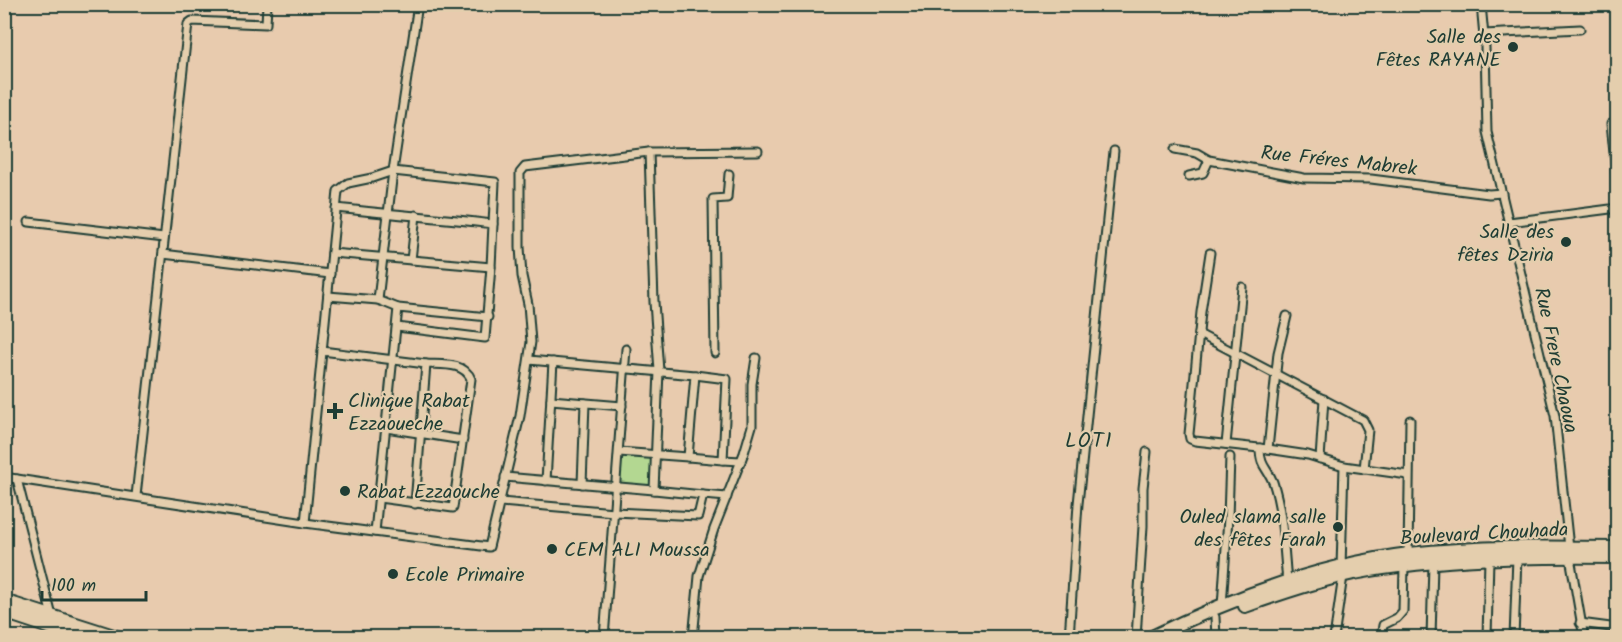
<svg xmlns="http://www.w3.org/2000/svg" width="1622" height="642" font-family="Kalam,sans-serif">
<style>
.green{fill:#b3d791;stroke:#698a62;stroke-width:1.5}
.lines{fill:none;stroke-linecap:round;stroke-linejoin:round}
.minor-casing{stroke:#1f3d34;stroke-width:11}
.trunk-casing{stroke:#1f3d34;stroke-width:16}
.minor{stroke:#e4cead;stroke-width:7}
.trunk{stroke:#e4cead;stroke-width:12}
.poi-dot{fill:#1f3d34;stroke:#e4cead;stroke-width:2}
.labels{text-anchor:middle;stroke-width:4.5;stroke-linejoin:round;paint-order:stroke}
.poi-label{font-size:20px;fill:#1f3d34;stroke:#e4cead;text-anchor:start}
.street-label{font-size:20px;fill:#1f3d34;stroke:#e4cead}
.neighbourhood-label{font-size:21px;letter-spacing:1.5px;fill:#1f3d34;stroke:#e4cead}
</style>
<rect width="100%" height="100%" fill="#e8cbae"/>
<filter id="ink" filterUnits="userSpaceOnUse"><feTurbulence type="fractalNoise" baseFrequency=".0167" numOctaves="2"/><feDisplacementMap in="SourceGraphic" scale="12" xChannelSelector="R" yChannelSelector="G"/><feConvolveMatrix kernelMatrix="1 2 1 2 8 2 1 2 1" color-interpolation-filters="sRGB"/></filter>
<g filter="url(#ink)">
<!-- green -->
<path class="green" d="M621,453L652,456L651,487L618,485Z"/>
<g class="lines">
<!-- minor casing -->
<g class="minor-casing">
<g id="minor">
<path d="M1481,4L1485,47L1487,132L1555,416L1570,557L1584,638"/>
<path d="M1484,34L1580,29"/>
<path d="M1618,124H1611L1618,192"/>
<path d="M1175,149L1197,153L1209,160L1304,178L1371,179L1489,194L1502,193"/>
<path d="M1189,176L1203,173L1209,160"/>
<path d="M336,208C389,214 441,218 493,224"/>
<path d="M29,222L164,238"/>
<path d="M1509,222L1618,208"/>
<path d="M332,253L491,267"/>
<path d="M1210,253L1201,312L1189,434L1190,439L1195,441L1268,449L1308,455L1344,466L1408,475"/>
<path d="M163,254L330,274"/>
<path d="M411,260L416,215"/>
<path d="M328,296L378,300L398,308L488,317"/>
<path d="M378,300L393,171L418,4"/>
<path d="M1199,334L1363,420L1368,430L1364,469"/>
<path d="M322,351L426,364L415,504"/>
<path d="M715,353L713,199L727,198L729,174"/>
<path d="M529,360L695,375L688,457L619,452"/>
<path d="M551,400L622,406"/>
<path d="M386,428L463,440"/>
<path d="M1226,444L1242,287"/>
<path d="M1260,448C1260,467 1267,467 1273,482C1283,512 1284,550 1287,582"/>
<path d="M1268,449L1278,353L1287,316"/>
<path d="M688,457L723,460L727,379L695,375"/>
<path d="M1320,459L1324,399"/>
<path d="M723,460L741,461"/>
<path d="M4,477L305,523L489,547L520,416L531,342L528,304L522,276L520,247V173L525,167L649,152L758,151"/>
<path d="M505,477L654,490L659,371L654,302L649,152"/>
<path d="M17,479L52,616"/>
<path d="M546,481L553,362"/>
<path d="M582,484L585,403"/>
<path d="M703,495L727,497"/>
<path d="M136,496L188,24L192,21L266,24L267,4"/>
<path d="M379,498L453,508L471,379C464,362 443,365 426,364"/>
<path d="M500,502L614,512L698,516L703,495L654,490"/>
<path d="M305,523L338,191L348,183L372,178L393,171L495,182L491,267L485,338L397,327"/>
<path d="M375,532L398,308"/>
<path d="M1408,555L1410,420"/>
<path d="M1341,567L1344,466"/>
<path d="M1222,606L1228,518L1230,457"/>
<path d="M1215,617L1216,638"/>
<path d="M1580,623L1618,628"/>
<path d="M604,638L626,349"/>
<path d="M693,638L699,576L714,529L744,453L752,426V384L756,358"/>
<path d="M1069,638L1078,504L1114,151"/>
<path d="M1136,638L1143,526V488L1147,452"/>
<path d="M1334,638L1343,576"/>
<path d="M1381,638L1383,625L1397,618L1403,611L1404,565"/>
<path d="M1431,638L1433,563"/>
<path d="M1487,638L1489,558"/>
<path d="M1514,638L1517,557"/>
</g>
</g>
<!-- trunk casing -->
<g class="trunk-casing">
<g id="trunk">
<path d="M4,601L120,638"/>
<path d="M1245,606C1281,593 1317,581 1354,573C1441,557 1530,556 1618,557"/>
<path d="M4,612L82,638"/>
<path d="M1150,638C1231,598 1319,565 1409,554C1478,546 1548,547 1618,548"/>
</g>
</g>
<!-- minor -->
<use href="#minor" class="minor"/>
<!-- trunk -->
<use href="#trunk" class="trunk"/>
</g>
</g>
<!-- markers -->
<g class="poi-dot">
<circle cx="1513" cy="47" r="6"/>
<circle cx="1566" cy="242" r="6"/>
<path d="M332 402h6v6h6v6h-6v6h-6v-6h-6v-6h6z"/>
<circle cx="345" cy="491" r="6"/>
<circle cx="1338" cy="527" r="6"/>
<circle cx="552" cy="549" r="6"/>
<circle cx="393" cy="574" r="6"/>
</g>
<g class="labels">
<!-- poi labels -->
<g class="poi-label">
<text x="1501" y="43" text-anchor="end">Salle des<tspan x="1501" dy="23">Fêtes RAYANE</tspan></text>
<text x="1554" y="238" text-anchor="end">Salle des<tspan x="1554" dy="23">fêtes Dziria</tspan></text>
<text x="348" y="407">Clinique Rabat<tspan x="348" dy="23">Ezzaoueche</tspan></text>
<text x="357" y="498">Rabat Ezzaouche</text>
<text x="1326" y="523" text-anchor="end">Ouled slama salle<tspan x="1326" dy="23">des fêtes Farah</tspan></text>
<text x="564" y="556">CEM ALI Moussa</text>
<text x="405" y="581">Ecole Primaire</text>
</g>
<!-- street labels -->
<g class="street-label">
<text transform="translate(1339 160) rotate(6)" y="7">Rue Fréres Mabrek</text>
<text transform="translate(1557 360) rotate(78)" y="7">Rue Frere Chaoua</text>
<text transform="translate(1484 533) rotate(-3)" y="7">Boulevard Chouhada</text>
</g>
<!-- neighbourhood labels -->
<g class="neighbourhood-label">
<text x="1089" y="447">LOT1</text>
</g>
</g>
<!-- margin -->
<rect width="1622" height="642" fill="none" stroke="#e4cead" stroke-width="24"/>
<rect x="12" y="12" width="1598" height="618" fill="none" stroke="#1f3d34" stroke-width="2" filter="url(#ink)"/>
<!-- scale -->
<path d="M42 591v9h104v-9" fill="none" stroke="#1f3d34" stroke-width="3"/>
<text x="51" y="591" font-size="18" fill="#1f3d34" stroke="#e4cead" stroke-width="4.5" paint-order="stroke">100 m</text>
</svg>
